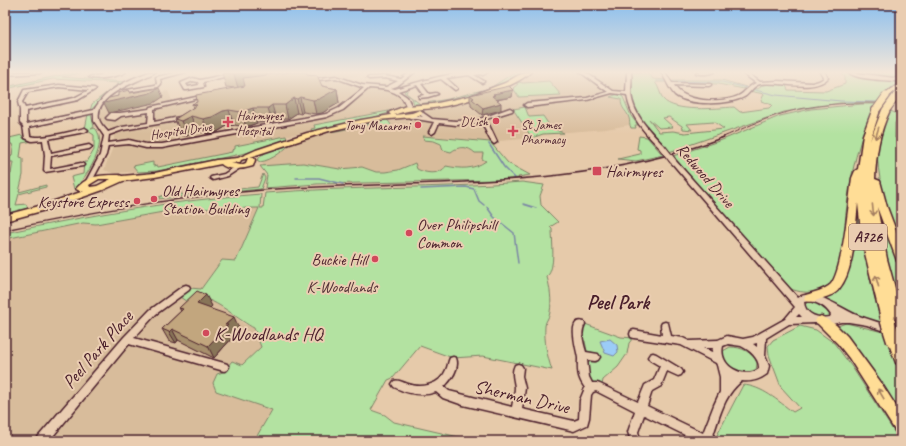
<svg xmlns="http://www.w3.org/2000/svg" width="906" height="446" font-family="Caveat,sans-serif">
<style>
.built{fill:#d8bc9b}
.green{fill:#b3e2a1;stroke:#7e8066;fill-rule:evenodd}
.water{fill:#9bccf7;stroke:#7b87a5}
.lines{fill:none;stroke-linecap:round;stroke-linejoin:round}
.stream-far1{stroke:#7b87a5;stroke-width:1}
.stream{stroke:#7b87a5;stroke-width:1.5}
.minor-casing{stroke:#4a1f2b;stroke-width:3}
.major-casing{stroke:#4a1f2b;stroke-width:3}
.highway-casing{stroke:#4a1f2b;stroke-width:3}
.minor{fill:#eacdb1;fill-rule:evenodd}
.major{fill:#ffdd96;fill-rule:evenodd}
.highway{fill:#ffdd96;fill-rule:evenodd}
.rail-far1{stroke:#4a1f2b;stroke-width:1}
.rail{stroke:#4a1f2b;stroke-width:1.5}
.minor-bridge-casing{stroke:#4a1f2b;stroke-width:8;stroke-linecap:butt}
.highway-bridge-far1-casing{stroke:#4a1f2b;stroke-width:9;stroke-linecap:butt}
.highway-bridge-casing{stroke:#4a1f2b;stroke-width:17;stroke-linecap:butt}
.minor-bridge{stroke:#eacdb1;stroke-width:6}
.highway-bridge-far1{stroke:#ffdd96;stroke-width:7}
.highway-bridge{stroke:#ffdd96;stroke-width:14}
.wall{fill:#a78f6c;stroke:#4a1f2b}
.shaded-wall{fill:#887458;stroke:#4a1f2b}
.building{fill:#c2a67e;stroke:#4a1f2b}
.oneway{stroke:#a47e60}
.poi-dot{fill:#d1495b;stroke:#eacdb1;stroke-width:1.5}
.labels{text-anchor:middle;stroke-width:4;stroke-linejoin:round;paint-order:stroke}
.far-poi-label{font-size:13px;fill:#4a1f2b;stroke:#eacdb1;text-anchor:start}
.far-street-label{font-size:13px;fill:#4a1f2b;stroke:#eacdb1}
.shield{fill:#eacdb1;stroke:#7a5353;stroke-width:1}
.shield-label{font-size:15px;font-weight:bold;fill:#4a1f2b}
.poi-label{font-size:16px;fill:#4a1f2b;stroke:#eacdb1;text-anchor:start}
.street-label{font-size:16px;fill:#4a1f2b;stroke:#eacdb1}
.park-label{font-size:16px;fill:#543237;stroke:#eacdb1}
.near-poi-label{font-size:19px;fill:#4a1f2b;stroke:#eacdb1;text-anchor:start}
.near-street-label{font-size:19px;fill:#4a1f2b;stroke:#eacdb1}
.district-label{font-size:20px;font-weight:bold;fill:#4a1f2b;stroke:#eacdb1}
</style>
<rect width="100%" height="100%" fill="#e6caaa"/>
<filter id="ink" filterUnits="userSpaceOnUse"><feTurbulence type="fractalNoise" baseFrequency=".025" numOctaves="2"/><feDisplacementMap in="SourceGraphic" scale="8" xChannelSelector="R" yChannelSelector="G"/><feConvolveMatrix kernelMatrix="1 2 1 2 8 2 1 2 1" color-interpolation-filters="sRGB"/></filter>
<g filter="url(#ink)">
<!-- built -->
<g class="built">
<path d="M271,72H370L347,78L369,85L389,84L384,86V90L394,92L405,103L395,111L381,116L286,136L287,139L246,153L230,157L157,171L113,173L104,170L113,147L118,144L120,141L114,140V134L119,131L117,129H110L101,120V109L104,103L168,91L172,101L225,91V82Z"/>
<path d="M532,72H625L623,90L611,97L621,99V106L629,118V125L606,129L543,134L532,138L490,142L434,136L433,138L424,140L438,142L443,149L451,151L463,148L483,153L482,159L486,161L470,168L459,169L446,166L441,171L435,172H422L417,169L414,163L398,170L385,172H376L362,167L340,169L303,163L262,167L264,161L281,153L294,141L369,124L380,125L383,129L394,130L386,118L422,113L431,109L502,92L513,88L518,84L515,83L517,81Z"/>
<path d="M237,207L260,208L236,261L222,260L201,289V299H210L230,312L244,324L254,328L262,346L242,365L232,361L223,373L217,374L213,383L272,410L254,441H5V239L83,223L96,224L180,209Z"/>
</g>
<!-- green -->
<g class="green">
<path d="M76,72H85L62,77L125,82L107,93L90,111L92,104L119,83L53,79L5,89V87Z"/>
<path d="M515,72H520C506,88 436,108 414,104L412,98L404,92L408,87L418,86L408,88L406,93L420,104L448,99L490,88Z"/>
<path d="M631,72H647L653,79L667,80L668,82H655C659,87 660,94 663,99C674,113 717,108 734,107L740,112L769,108L772,105L761,101L764,94L749,91L753,87L757,89L761,87L759,85L785,83L788,90L826,91L845,84V77L840,72H849L853,75L900,81L877,103H840L784,112L669,152C654,134 636,120 632,97C631,88 633,80 631,72ZM669,117L682,126L683,129L692,130L687,124L714,122L724,129L685,133L673,131L659,132L649,119L659,128L673,127L663,118Z"/>
<path d="M852,72H901V80C885,76 867,78 852,72Z"/>
<path d="M673,80H722L746,87L744,89L718,84L676,83Z"/>
<path d="M549,81L561,95L519,97L513,88L518,84L515,83L518,82L523,83Z"/>
<path d="M618,94L623,97L631,116L638,125H635L636,128H631C629,124 630,121 629,118C626,109 621,110 621,99L610,97Z"/>
<path d="M862,104H876C859,136 850,176 846,213C844,230 845,261 837,276C828,294 803,296 787,287L673,156L722,140L780,116L811,109Z"/>
<path d="M525,107L529,117L543,116L551,128L564,133L543,134L532,138L513,109Z"/>
<path d="M394,110C391,115 324,129 312,131L311,129L315,128L314,125Z"/>
<path d="M890,111L901,115L895,123V138L901,140V244C886,204 863,150 890,111Z"/>
<path d="M88,114H91L94,127L91,129L95,128C109,143 87,177 74,189L71,177L83,174L84,162H87L94,150V135L85,129Z"/>
<path d="M386,118L395,130C388,130 384,131 380,125C361,123 346,131 328,132Z"/>
<path d="M22,135L23,138L39,140L22,143L20,157L23,158V175L19,192L46,185V187L19,194L16,205L26,204L28,208L5,216L9,181L5,182V175L11,174L13,162H5V158L12,156L13,148L12,144H5V139Z"/>
<path d="M286,136L287,139L246,153L157,171L138,172L133,166L153,162V166L157,165L158,167L232,152V150L235,149V146Z"/>
<path d="M423,136L490,142L508,163L530,175L518,177L519,178L497,180L317,184L265,188L267,175L260,166L303,163L340,169L362,167L376,172H385L398,170L415,163L417,169C427,174 440,175 446,166C461,169 473,170 486,161L482,159L483,153H475C468,146 458,146 451,152L443,150L441,144L434,141L424,140Z"/>
<path d="M639,136L647,137L663,155L636,161L618,159L640,154V150L637,149Z"/>
<path d="M294,141C284,150 273,160 260,162L257,160L267,151Z"/>
<path d="M263,174L265,178L261,189L158,199L159,197L178,190L181,191L182,195L258,187Z"/>
<path d="M522,182L544,185L540,196L541,205L558,222L550,227L552,229C552,243 556,267 547,277C550,287 552,301 550,312C550,317 545,321 545,326C544,341 547,356 552,370L483,356L453,358L420,346L393,378L388,380L371,410L385,415L394,422L476,441H254L272,410L216,391L213,383L217,374L223,372L232,361L242,365L261,347L254,328C241,322 214,297 201,299C197,299 193,302 190,304L180,297L190,288L201,289L222,260L236,261L259,208L180,209L96,224L83,223L5,239V233C90,215 174,200 261,194L260,208H263L265,193C351,186 436,189 522,182Z"/>
<path d="M857,190L870,279L881,323L853,315L823,298L835,291Z"/>
<path d="M878,200L901,263V307C889,273 882,236 878,200Z"/>
<path d="M808,302L820,304L829,312L830,317L828,318H816L805,310L804,305Z"/>
<path d="M846,323L883,332L901,372V420L835,327Z"/>
<path d="M585,324L621,337L633,338L629,343L627,354L618,367L603,380L602,385C587,382 589,378 588,364L589,362H597L595,353L587,351L585,341H581V332Z"/>
<path d="M800,326L816,330L834,343L852,367L900,441H714L743,385C762,386 778,401 793,412L800,408L781,387L769,355L768,346L773,340Z"/>
<path d="M730,347C742,347 752,352 757,363L756,371C743,376 720,369 723,351Z"/>
</g>
<!-- water -->
<path class="water" d="M610,339L617,345L618,352L614,356L605,353L600,341Z"/>
<g class="lines">
<!-- stream-far1 -->
<g class="stream-far1">
<path d="M656,81L722,82L776,95L841,101L878,102"/>
<path d="M896,102H901"/>
</g>
<!-- stream -->
<g class="stream">
<path d="M489,144L504,167L515,178"/>
<path d="M296,178H319L343,184"/>
<path d="M421,189L466,187L474,189L479,201L484,205"/>
<path d="M523,204L536,208"/>
<path d="M487,207L494,217L514,233L518,263"/>
</g>
<!-- minor casing -->
<g class="minor-casing">
<g id="minor">
<path d="M20,72H43L41,73L5,75V73Z"/>
<path d="M100,72H104L107,74L119,72H126C119,76 96,81 89,77L91,76L102,75Z"/>
<path d="M149,72H155C140,82 94,93 99,119C100,124 105,128 108,132L122,127L148,123L149,112L121,116L115,120L107,119L106,118L111,113H120L149,109L150,107L205,95L207,96L154,109V122L185,116L188,118L187,119L123,130L109,135L108,143L129,140L146,144H162L326,114L339,108L364,88L336,78L309,81V80L311,79L336,76L362,85L386,87L398,81L385,78L369,79L367,78L369,77L385,76L401,79L410,72H415L397,86L391,88L395,89C425,80 457,70 488,72L483,75L480,74L474,75L484,81V82L482,83L469,75L446,78L457,88V89L455,90L441,79L421,84L429,94L436,93L438,94L428,97L419,98V96L424,95L417,85L398,91L407,97L412,107L409,109C405,106 405,102 402,98C393,89 381,89 369,88L343,110L327,117L162,148H146L129,144L108,146L106,155L92,181L89,183L86,181L100,155L104,136L94,121V113L29,127L30,136C40,140 73,131 85,128L88,130L85,132L48,139L51,153L89,145L92,147L89,149L51,156L50,169L81,163L83,164L84,165L83,166L45,172L44,171L45,155L43,140L32,141L25,138L23,126L20,123V110L18,102L24,90L59,85L94,88L96,89L78,100L26,111V123L27,124L94,110C106,89 128,80 149,72ZM59,87L89,90L74,98L25,108L22,102L28,92Z"/>
<path d="M179,72H186L160,79L161,84L158,87L121,93L119,92L121,91L155,85L157,84L156,77Z"/>
<path d="M237,72H244L203,82L204,87L187,90H185L181,83L193,78L200,80ZM193,81L198,82L199,85L188,87L186,84Z"/>
<path d="M580,72H585L613,91L626,92L627,72H631C632,79 631,86 631,94C634,116 649,130 664,146V148H660C645,133 630,117 627,95L612,93L587,100L527,107L524,105L527,103L587,98L608,92Z"/>
<path d="M661,72H665L672,83L711,84V85L709,86L674,85C683,103 722,103 738,96C745,93 748,86 756,83L741,72H746L760,82L778,81L812,83L819,81L824,78L821,72H825L828,78C814,93 780,81 760,84C752,86 750,94 744,97C729,105 689,106 675,95C669,89 666,79 661,72Z"/>
<path d="M697,72H715C711,74 700,75 696,73Z"/>
<path d="M848,72L895,78L901,80V82C886,79 859,81 848,72Z"/>
<path d="M510,108L513,110L512,111L483,120L489,125L497,142L494,144C487,139 487,128 480,123L456,125L439,123L435,132L432,134L429,132L434,122L410,118L407,116L410,114L423,117L416,112L419,110L432,119L456,121L477,120Z"/>
<path d="M673,159L675,160L798,298C813,286 844,311 859,316C873,321 887,325 901,329V337L867,325L849,322H841L828,325L815,323L789,324L766,338L765,356L769,366L767,374C759,380 752,382 742,381C723,395 719,420 711,441H697L644,415L638,432L641,441H631L628,432L635,411L596,391L593,392L591,395L589,418L587,425L574,431L463,405L443,398L436,392C421,397 408,394 394,387L392,384L394,381C399,379 403,383 408,384C422,389 440,385 446,370C448,366 448,362 450,358L453,357L456,358C460,368 451,380 444,387L449,391L512,407C513,401 515,393 515,387C514,379 511,373 515,365L518,364L521,365L523,368L522,376L525,388L522,409L574,421L579,419L580,400L585,388C583,385 581,382 580,379C577,373 578,364 578,358C577,350 566,316 584,322L585,324C580,333 583,342 586,352L598,354L600,357L598,360L595,361L587,360L589,377L592,383H597L600,384L638,402L645,385L654,380L660,366L650,360L648,357L650,354L653,353L656,354L681,369L683,372L681,375L678,376L667,371L661,386L652,391L647,406L703,433L714,405L720,392V377L717,365L716,363L681,345L634,338L631,337L630,334L631,331L634,330L662,335L661,325L662,323L665,322L668,323L671,336L683,338L689,341L718,340L727,336L743,339L753,337L785,319L795,307L671,162L670,161ZM810,301C819,303 826,307 831,315L830,317C818,319 805,315 804,302ZM799,314L802,317H796ZM757,343V347L753,344ZM728,344C732,345 737,345 741,346C750,350 760,359 759,369C744,380 718,366 723,346ZM703,348H713L712,352Z"/>
<path d="M238,165L241,167L240,168L228,176L213,180L210,178L211,177L224,174Z"/>
<path d="M186,285L189,286L190,288L189,290L156,314L134,338L224,363L227,364L229,367L227,370L224,371L129,344L49,441H37L38,437L124,337L150,310L183,286Z"/>
</g>
</g>
<!-- major casing -->
<g class="major-casing">
<path id="major" d="M524,72H531C511,90 460,104 433,108C418,110 409,109 394,115L412,113L420,110L423,112L419,115L412,117L378,120L329,131L241,160L240,162L231,163L241,165L246,163L248,158H254L255,160L253,166C244,169 228,171 221,164L155,177L123,181L103,190L49,209L5,221V215L43,205L84,191H80L76,189C88,175 101,175 119,175L122,176L155,173L216,160L238,158L256,150L307,133L361,120L391,115L389,113L390,112L406,106L433,104L470,96L505,83ZM99,179H111L97,186L90,187L89,185Z"/>
</g>
<!-- highway casing -->
<g class="highway-casing">
<g id="highway">
<path d="M901,82V87L888,97H884V95Z"/>
<path d="M873,108L880,110L870,141L882,110L886,108L890,110C879,133 876,154 875,179L880,181L887,207L901,244V262L897,261L896,258L877,207L887,259L901,310V333L897,332L892,321L887,324L883,322L881,319L862,241L858,203C855,228 855,270 839,289C836,294 829,296 823,298C817,300 812,303 806,301L804,298L806,295C814,292 825,290 831,284C843,269 849,200 852,178L855,171L858,169L863,135Z"/>
<path d="M821,316L836,325L847,336L880,381L901,414V434L896,432L849,358L838,344L815,321L817,318Z"/>
<path d="M894,336L899,337L901,342V365L896,363L888,341L889,337Z"/>
</g>
</g>
<!-- minor -->
<use href="#minor" class="minor"/>
<!-- major -->
<use href="#major" class="major"/>
<!-- highway -->
<use href="#highway" class="highway"/>
<!-- rail-far1 -->
<path class="rail-far1" d="M721,138C742,129 763,119 784,113C822,102 862,102 901,104"/>
<!-- rail -->
<path class="rail" d="M5,230C101,210 197,193 294,188C439,180 586,190 724,137"/>
<!-- minor-bridge casing -->
<g class="minor-bridge-casing">
<path id="minor-bridge" d="M662,147L673,161"/>
</g>
<!-- highway-bridge-far1 casing -->
<g class="highway-bridge-far1-casing">
<g id="highway-bridge-far1">
<path d="M876,110L886,96"/>
<path d="M886,110L897,95"/>
</g>
</g>
<!-- highway-bridge casing -->
<g class="highway-bridge-casing">
<path id="highway-bridge" d="M887,319L894,341"/>
</g>
<!-- minor-bridge -->
<use href="#minor-bridge" class="minor-bridge"/>
<!-- highway-bridge-far1 -->
<use href="#highway-bridge-far1" class="highway-bridge-far1"/>
<!-- highway-bridge -->
<use href="#highway-bridge" class="highway-bridge"/>
</g>
<!-- wall -->
<g class="wall">
<path d="M266,72L267,75L307,74L322,86L337,89L339,103L322,113L316,114L303,112L301,114L297,113L288,119H276L272,122L257,123L246,127L234,125L227,126L217,132L209,134L197,131L187,136L181,135L175,119L193,108L192,104L236,88L226,87L222,73Z"/>
<path d="M513,90L512,97L497,100L501,110L482,115L471,106V103L470,101V95Z"/>
<path d="M212,306L210,308L239,328L233,335V337L214,358L178,340L176,343L169,341L162,329L181,311L179,308Z"/>
</g>
<!-- shaded-wall -->
<g class="shaded-wall">
<path d="M250,72H266L268,79L252,86L238,88L234,74Z"/>
<path d="M159,88L163,97L154,103L109,113L104,103L129,90L132,97Z"/>
<path d="M337,89L339,103L322,113L316,114L313,100Z"/>
<path d="M513,90L512,97L494,100L492,103L493,94Z"/>
<path d="M300,97L303,112L301,114L297,99Z"/>
<path d="M294,98L297,113L288,119L285,105Z"/>
<path d="M501,103V110L482,115L483,108Z"/>
<path d="M272,105L276,119L272,122L268,108Z"/>
<path d="M253,108L257,123L246,127L241,112Z"/>
<path d="M229,110L234,125L227,126L217,132L209,134L203,119L223,111Z"/>
<path d="M191,116L197,131L187,136L181,121Z"/>
<path d="M206,295L212,306L203,315L197,304Z"/>
<path d="M234,317L239,328L233,335V337L214,358L208,346L225,325Z"/>
<path d="M172,329L178,340L176,343L169,332Z"/>
</g>
<!-- building -->
<g class="building">
<path d="M223,72H250L234,74L222,73Z"/>
<path d="M290,72H306L307,74L317,75L322,86L337,89L319,99L313,100L300,97L297,99L294,98L285,105H272L268,108H253L241,112L229,110L223,111L212,117L203,119L191,116L181,121L175,119L197,105L192,104L197,102L196,95L245,86L243,78Z"/>
<path d="M509,86L513,90L493,94L495,95L492,96L501,103L483,108L472,99L474,98L470,95Z"/>
<path d="M159,88L150,93L104,103L109,98L118,96V93L129,90L130,93Z"/>
<path d="M197,291L206,295L197,304L234,317L225,325H228L208,346L172,329L169,332L162,329L183,309L179,308Z"/>
</g>
<!-- one-way arrows -->
<defs><path id="oneway-shaft" d="M-6 0H5M1.5-3L5.5 0L1.5 3" fill="none" stroke-width="1.6" stroke-linecap="round" stroke-linejoin="round"/></defs>
<g class="oneway">
<use href="#oneway-shaft" transform="translate(877 133) rotate(107)"/>
<use href="#oneway-shaft" transform="translate(873 210) rotate(84)"/>
<use href="#oneway-shaft" transform="translate(877 281) rotate(-105)"/>
<use href="#oneway-shaft" transform="translate(881 394) rotate(-121)"/>
</g>
</g>
<!-- sky -->
<linearGradient id="sky" x2="0" y2="1"><stop stop-color="#89beee"/><stop offset="0.54" stop-color="#f4e7d9"/><stop offset="1" stop-color="#f4e7d9" stop-opacity="0"/></linearGradient>
<rect width="906" height="134" fill="url(#sky)"/>
<!-- markers -->
<g class="poi-dot">
<circle cx="496" cy="121" r="4"/>
<path d="M226 116h4v4h4v4h-4v4h-4v-4h-4v-4h4z"/>
<circle cx="418" cy="125" r="4"/>
<path d="M511 125h4v4h4v4h-4v4h-4v-4h-4v-4h4z"/>
<rect x="592" y="166" width="10" height="10" rx="2"/>
<circle cx="154" cy="199" r="4"/>
<circle cx="137" cy="201" r="4"/>
<circle cx="409" cy="233" r="4"/>
<circle cx="375" cy="259" r="4"/>
<circle cx="206" cy="333" r="4"/>
</g>
<g class="labels">
<!-- far-poi labels -->
<g class="far-poi-label">
<text x="237" y="120">Hairmyres<tspan x="237" dy="15">Hospital</tspan></text>
<text x="488" y="126" text-anchor="end">D'Lish</text>
<text x="521" y="129">St James<tspan x="521" dy="15">Pharmacy</tspan></text>
<text x="410" y="130" text-anchor="end">Tony Macaroni</text>
</g>
<!-- far-street labels -->
<g class="far-street-label">
<text transform="translate(181 130) rotate(-8)" y="5">Hospital Drive</text>
</g>
<!-- shield labels -->
<rect class="shield" x="849" y="224" width="38" height="26" rx="3"/>
<g class="shield-label">
<text x="868" y="242">A726</text>
</g>
<!-- poi labels -->
<g class="poi-label">
<text x="606" y="177">Hairmyres</text>
<text x="162" y="196">Old Hairmyres<tspan x="162" dy="18">Station Building</tspan></text>
<text x="129" y="207" text-anchor="end">Keystore Express</text>
<text x="417" y="230">Over Philipshill<tspan x="417" dy="18">Common</tspan></text>
<text x="367" y="265" text-anchor="end">Buckie Hill</text>
</g>
<!-- street labels -->
<g class="street-label">
<text transform="translate(706 175) rotate(49)" y="6">Redwood Drive</text>
</g>
<!-- park labels -->
<g class="park-label">
<text x="342" y="292">K-Woodlands</text>
</g>
<!-- near-poi labels -->
<g class="near-poi-label">
<text x="214" y="340">K-Woodlands HQ</text>
</g>
<!-- near-street labels -->
<g class="near-street-label">
<text transform="translate(97 349) rotate(-49)" y="7">Peel Park Place</text>
<text transform="translate(522 396) rotate(13)" y="7">Sherman Drive</text>
</g>
<!-- district labels -->
<g class="district-label">
<text x="618" y="309">Peel Park</text>
</g>
</g>
<!-- margin -->
<rect width="906" height="446" fill="none" stroke="#eacdb1" stroke-width="20"/>
<rect x="10" y="10" width="886" height="426" fill="none" stroke="#4a1f2b" stroke-width="1.5" filter="url(#ink)"/>
</svg>
